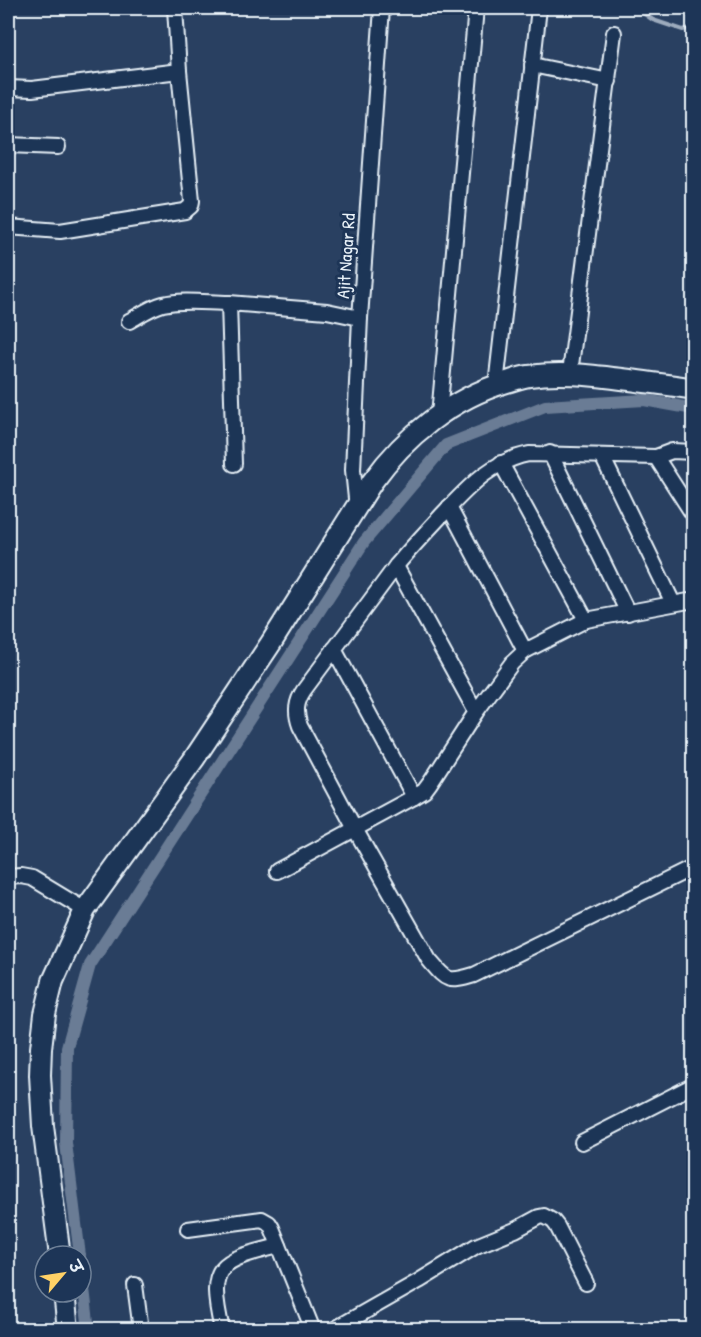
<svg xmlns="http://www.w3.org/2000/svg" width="701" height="1337" font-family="'Patrick Hand','Playpen Sans Deva',sans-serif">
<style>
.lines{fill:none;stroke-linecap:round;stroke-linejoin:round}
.stream{stroke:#9dabbd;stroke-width:4}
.canal{stroke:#6b7c95;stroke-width:12}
.street-casing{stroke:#e8f1f8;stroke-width:18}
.secondary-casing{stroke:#e8f1f8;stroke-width:24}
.street{stroke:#1d3557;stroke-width:14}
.secondary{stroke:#1d3557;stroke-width:20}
.labels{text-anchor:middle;stroke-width:6;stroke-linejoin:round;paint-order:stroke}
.street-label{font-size:18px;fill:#e8f1f8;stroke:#1d3557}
</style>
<rect width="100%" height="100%" fill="#294061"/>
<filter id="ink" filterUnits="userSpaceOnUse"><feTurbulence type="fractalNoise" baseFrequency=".0167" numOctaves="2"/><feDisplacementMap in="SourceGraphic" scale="12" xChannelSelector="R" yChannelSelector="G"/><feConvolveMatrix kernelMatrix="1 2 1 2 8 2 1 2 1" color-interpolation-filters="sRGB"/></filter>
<g filter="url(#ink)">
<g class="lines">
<!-- stream -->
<path class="stream" d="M636,8L653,20L683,30L694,27"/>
<!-- canal -->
<g class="canal">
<path d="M80,1256L66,1143L67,1047L90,965L364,542L446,445L545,406L644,400L694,409"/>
<path d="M81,1264L89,1330"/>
</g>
<!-- street casing -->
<g class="street-casing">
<g id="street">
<path d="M532,65L609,81"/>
<path d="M8,88L32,89L179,71"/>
<path d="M8,145L58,147"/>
<path d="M8,227L60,231L185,211L191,206L192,201L179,71L175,8"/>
<path d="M129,321C140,315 151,307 163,304C184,299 208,303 229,303"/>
<path d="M570,373L614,33"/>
<path d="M496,385L539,8"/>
<path d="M439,415L476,8"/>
<path d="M694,452L672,451L656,457L529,454C489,462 467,489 440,517C425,533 410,549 396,566L304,690C296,702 295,712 300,726L355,829L429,960C447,981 447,983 474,975L694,867"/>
<path d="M550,453L628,613"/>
<path d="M602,456L673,603"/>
<path d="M656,457L694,516"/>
<path d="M501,463L586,620"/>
<path d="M234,464L229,303L327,311L360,318"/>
<path d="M449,507L525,651"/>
<path d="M357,508L353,470L360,318L382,8"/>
<path d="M396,566L476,712"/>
<path d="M334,649L414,797"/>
<path d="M277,871L414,797L424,791L430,783L476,712L512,663L525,651L586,620L694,600"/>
<path d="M8,877L21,876L32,878L85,910"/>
<path d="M582,1142L694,1085"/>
<path d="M188,1229L262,1219L269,1223L272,1228L313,1330"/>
<path d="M135,1285L141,1330"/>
<path d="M222,1330C207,1264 218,1261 279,1246"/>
<path d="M333,1330L419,1281L476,1246L515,1230L539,1217L544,1216L553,1221L557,1226L586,1283"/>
</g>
</g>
<!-- secondary casing -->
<g class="secondary-casing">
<g id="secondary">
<path d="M60,1256L43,1126L40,1075L41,1048L45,1014L53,981L85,910L194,759L271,643L372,482C405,436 452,398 507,382C514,380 521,377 529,376C563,371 596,376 630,380C651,383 672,385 694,389"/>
<path d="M64,1292L68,1330"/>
</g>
</g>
<!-- street -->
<use href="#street" class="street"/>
<!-- secondary -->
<use href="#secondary" class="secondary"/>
</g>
</g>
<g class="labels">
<!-- street labels -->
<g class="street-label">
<text transform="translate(346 256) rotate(-86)" y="6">Ajit Nagar Rd</text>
</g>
</g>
<!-- margin -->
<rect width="701" height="1337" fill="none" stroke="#1d3557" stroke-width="30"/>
<rect x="15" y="15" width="671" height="1307" fill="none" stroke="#e8f1f8" stroke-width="2" filter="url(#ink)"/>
<!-- north arrow -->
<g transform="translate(63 1274) rotate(61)"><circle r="28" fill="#1d3557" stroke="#6e8097" stroke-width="1.5"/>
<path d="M0-4.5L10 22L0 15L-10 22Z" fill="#ffd166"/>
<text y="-9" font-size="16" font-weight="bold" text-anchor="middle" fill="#e8f1f8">उ</text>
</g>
</svg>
